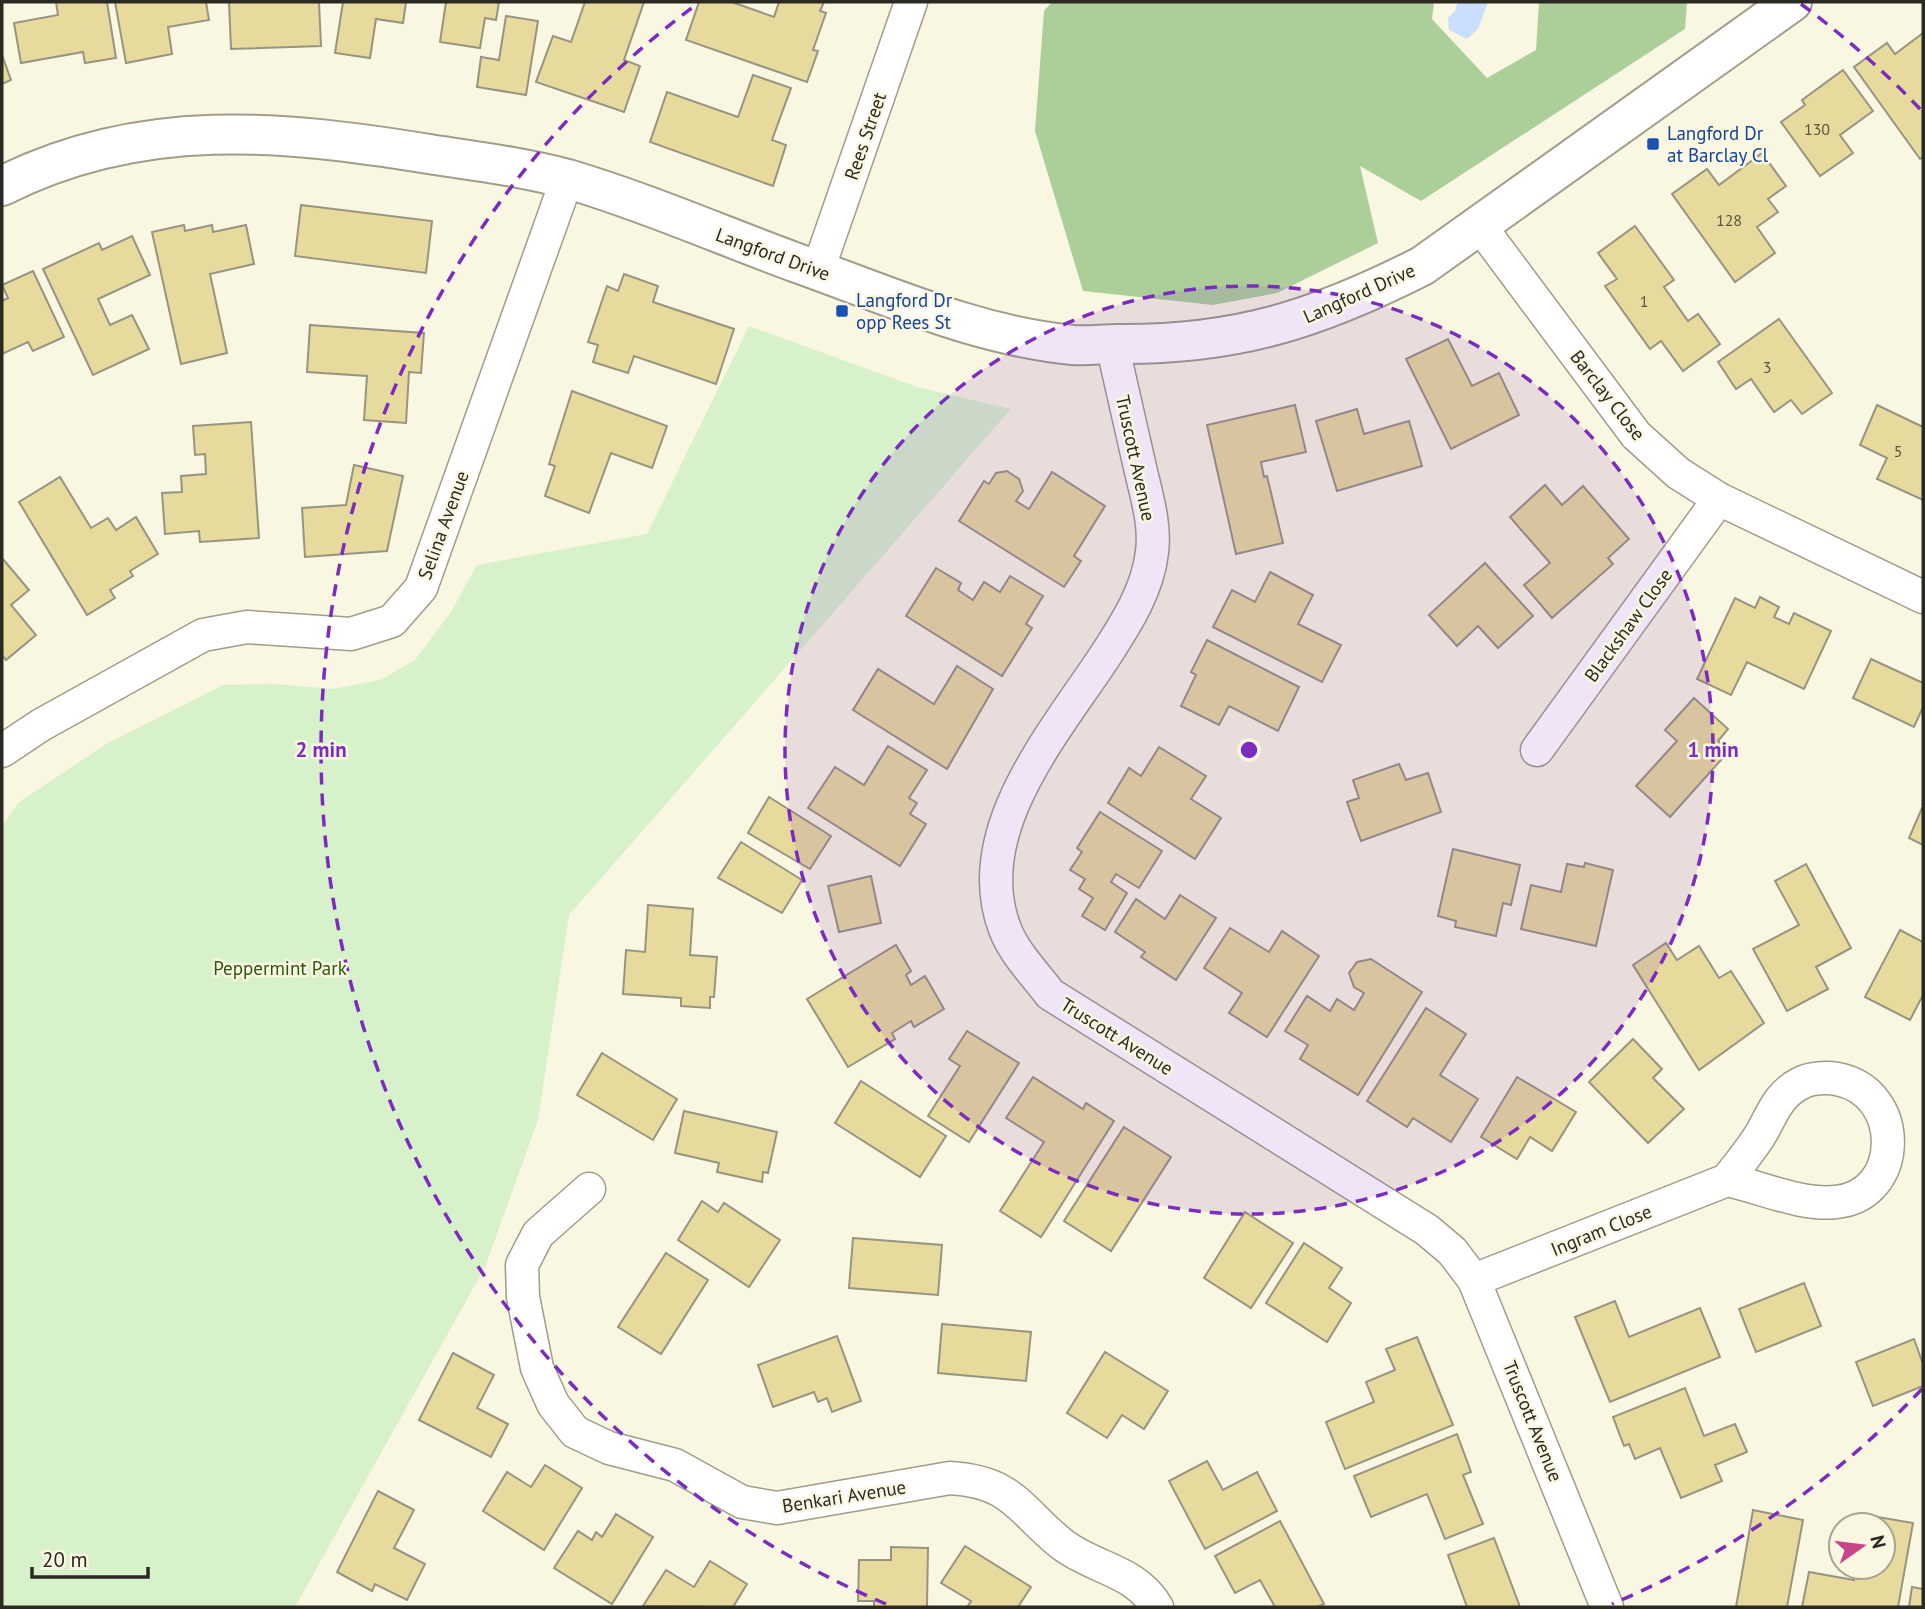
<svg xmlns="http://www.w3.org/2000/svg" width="1925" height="1609" font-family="'PT Sans',sans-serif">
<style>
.green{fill:#d7f1ca}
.forest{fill:#accf9a}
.water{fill:#cadffe}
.building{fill:#e6da9c;stroke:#989482;stroke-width:2}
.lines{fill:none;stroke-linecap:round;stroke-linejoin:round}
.minor-casing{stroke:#a09d8a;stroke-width:35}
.tertiary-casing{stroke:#a09d8a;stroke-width:42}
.minor{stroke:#fff;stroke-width:32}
.tertiary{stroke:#fff;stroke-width:38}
.ring{fill:none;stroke:#7b2cbf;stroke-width:3.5;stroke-dasharray:12 9}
.transit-dot{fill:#1a4fb4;stroke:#f9f6e1;stroke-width:2.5}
.labels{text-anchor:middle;stroke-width:5;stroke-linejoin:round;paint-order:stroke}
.number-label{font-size:16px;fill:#5a5640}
.transit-label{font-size:19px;fill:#164399;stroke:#f9f6e1;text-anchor:start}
.street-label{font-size:19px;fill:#2b2a22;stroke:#f9f6e1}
.park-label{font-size:19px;fill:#2d570c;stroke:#f9f6e1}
.centre{fill:#7b2cbf;stroke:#f9f6e1;stroke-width:3.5}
.ring-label{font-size:21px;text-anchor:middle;font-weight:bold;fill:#7b2cbf;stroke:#f9f6e1;stroke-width:5;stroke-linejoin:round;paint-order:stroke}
</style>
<rect width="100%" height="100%" fill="#f9f6e1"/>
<!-- green -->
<path class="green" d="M749,326L917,387L1011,409L569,915L538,1120L485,1267L295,1607H2V826L18,803L108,743L223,685L272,684L333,689L380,680L415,660L451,612L477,565L647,534Z"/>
<!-- forest -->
<path class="forest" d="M1052,2H1434L1432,19L1487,78L1536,50L1539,2H1687L1685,29L1421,201L1360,166L1378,243L1277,293L1213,305L1083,291L1035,131L1044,11Z"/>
<!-- water -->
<path class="water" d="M1458,2H1488L1478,29L1467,39L1449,30L1448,18L1455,11Z"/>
<!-- building -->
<g class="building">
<path d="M56,2H107L116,58L85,63L83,52L21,63L14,23L58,15Z"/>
<path d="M115,2H206L209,20L168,27L172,54L126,63Z"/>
<path d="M229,2H319L321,46L231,49Z"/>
<path d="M343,2H406L403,23L376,19L370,58L335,53Z"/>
<path d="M446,2H499L496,20L485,18L480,48L440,42Z"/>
<path d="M585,2H644L624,60L640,66L624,112L536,82L553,36L571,42Z"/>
<path d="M699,2H732L774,17L779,2H824L820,11L826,13L813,50L818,51L807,82L686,40Z"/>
<path d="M506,16L538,21L526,95L477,87L481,57L499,60Z"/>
<path d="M1923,33V157L1920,159L1854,67L1887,43L1895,54Z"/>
<path d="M2,55L11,80L2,84Z"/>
<path d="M1843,70L1873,111L1840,135L1853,153L1820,176L1781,122L1805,105L1802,100Z"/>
<path d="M753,75L791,88L772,140L786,145L773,186L650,142L667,92L738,117Z"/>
<path d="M1762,153L1786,186L1768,199L1778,212L1757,227L1775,253L1735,282L1672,194L1707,169L1719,185Z"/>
<path d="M301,205L432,221L426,273L295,256Z"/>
<path d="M184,225L185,231L212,225L213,232L246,225L254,264L210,274L227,353L181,364L152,232Z"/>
<path d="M1635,226L1674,280L1664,287L1688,321L1698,314L1720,344L1683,371L1661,341L1650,349L1605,286L1617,279L1598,253Z"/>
<path d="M132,236L150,275L98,299L110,325L132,315L149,349L93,375L43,269L99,243L102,250Z"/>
<path d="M33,271L64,337L33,351L28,342L2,354V301L8,298L2,285Z"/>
<path d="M624,274L658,286L653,302L734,329L716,384L634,356L628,373L593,362L598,345L588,342L607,286L618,291Z"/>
<path d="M1779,319L1832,393L1802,414L1791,400L1774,412L1751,379L1736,389L1718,362Z"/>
<path d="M310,325L424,333L421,373L409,372L406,423L364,420L367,376L307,372Z"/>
<path d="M1448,339L1472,386L1499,373L1519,415L1451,449L1406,359Z"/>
<path d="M572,391L667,426L652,468L611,453L589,513L545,496L555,466L549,464Z"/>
<path d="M1295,405L1306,452L1261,462L1264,477L1267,476L1283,543L1236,554L1207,425Z"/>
<path d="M1877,405L1923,427V500L1877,479L1887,458L1860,445Z"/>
<path d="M1357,409L1364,434L1409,421L1422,466L1337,491L1316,421Z"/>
<path d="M251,422L259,538L200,542L199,531L165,534L162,493L182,492L181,476L206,474L205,454L195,455L193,426Z"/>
<path d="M354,465L403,476L387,551L305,557L302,508L346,505Z"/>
<path d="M1007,471L1019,479L1023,491L1016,501L1029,509L1052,472L1105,506L1074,556L1081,561L1064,587L959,521L984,481L989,484L996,473Z"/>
<path d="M60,477L91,528L108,518L116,530L136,517L158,554L130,571L133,576L110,590L115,598L87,615L19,502Z"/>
<path d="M1545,485L1562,505L1583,486L1629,539L1608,558L1613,564L1552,618L1524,585L1550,563L1510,517Z"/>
<path d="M2,558L29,590L11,605L36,635L6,660L2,655Z"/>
<path d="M1485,563L1533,616L1498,648L1478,626L1457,646L1429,615Z"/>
<path d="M936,568L961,583L958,590L973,600L984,582L1000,592L1010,576L1043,596L1026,624L1032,628L1002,676L906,616Z"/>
<path d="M1270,572L1313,595L1298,624L1341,645L1322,682L1213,627L1232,590L1255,602Z"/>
<path d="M1760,597L1779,607L1774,617L1789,624L1794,613L1831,631L1804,689L1747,662L1731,695L1697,679L1735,598L1755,608Z"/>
<path d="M1207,640L1299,687L1278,731L1229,706L1219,725L1181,706L1196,675L1191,672Z"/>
<path d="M1871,659L1923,683V707L1914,727L1853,698Z"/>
<path d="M957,666L993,689L947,769L853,710L878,669L934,704Z"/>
<path d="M1694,698L1728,729L1718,741L1729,751L1670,817L1636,786L1677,741L1665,730Z"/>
<path d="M888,746L927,770L909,798L917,803L910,814L926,824L900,866L808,808L835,767L864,785Z"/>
<path d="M1159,747L1206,776L1191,799L1221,818L1195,859L1108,803L1129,768L1141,776Z"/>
<path d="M1399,764L1406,780L1428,773L1441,812L1361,841L1347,802L1359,798L1353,780Z"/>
<path d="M769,797L831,836L810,869L748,833Z"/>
<path d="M1922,808H1923V845L1909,838Z"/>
<path d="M1100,812L1162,851L1139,888L1116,874L1111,882L1127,893L1105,930L1082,916L1093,898L1079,889L1085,879L1070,870L1082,852L1077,848Z"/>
<path d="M741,842L802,880L782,913L718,878Z"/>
<path d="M1453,849L1520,865L1511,905L1503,903L1496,936L1455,927L1456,921L1438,916Z"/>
<path d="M1585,863L1613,870L1596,946L1521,929L1531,885L1561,892L1567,864L1584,867Z"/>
<path d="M1806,864L1851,948L1816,967L1828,989L1787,1011L1753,949L1799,925L1775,881Z"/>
<path d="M871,876L881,923L839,932L828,886Z"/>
<path d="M1180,895L1216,918L1176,980L1141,957L1145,952L1115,932L1136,899L1165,919Z"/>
<path d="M648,905L693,909L690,955L717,957L714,997H710V1008L681,1006V998L623,994L626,950L645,952Z"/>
<path d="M1230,928L1269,952L1282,931L1319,956L1267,1037L1229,1013L1242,993L1204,968Z"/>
<path d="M1900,930L1923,942V995L1910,1020L1865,997Z"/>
<path d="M1666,943L1677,960L1699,946L1719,978L1731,971L1764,1023L1699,1070L1633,965Z"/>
<path d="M896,945L911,971L906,975L911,985L925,976L944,1009L914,1027L911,1021L892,1033L895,1039L848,1067L807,999Z"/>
<path d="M1371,959L1422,992L1358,1095L1300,1059L1308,1045L1285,1031L1307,996L1330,1011L1337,999L1354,1010L1364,993L1354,987L1349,973L1357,962Z"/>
<path d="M1426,1008L1466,1034L1440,1075L1478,1099L1451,1142L1413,1118L1407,1127L1367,1101Z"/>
<path d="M967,1031L1019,1063L969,1142L928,1116L960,1066L949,1059Z"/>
<path d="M1633,1039L1662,1069L1653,1078L1684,1109L1648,1143L1589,1082Z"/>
<path d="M602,1053L677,1099L653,1140L577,1095Z"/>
<path d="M1033,1077L1083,1109L1086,1103L1114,1121L1041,1237L1000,1211L1044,1142L1006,1118Z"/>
<path d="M1517,1077L1576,1112L1552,1151L1530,1137L1517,1159L1481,1137Z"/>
<path d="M861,1081L946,1136L920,1177L835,1123Z"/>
<path d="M684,1111L777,1132L768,1173L763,1172L762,1182L717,1172L719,1163L675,1153Z"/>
<path d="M1124,1127L1171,1157L1111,1251L1064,1221Z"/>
<path d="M702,1201L718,1212L724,1203L780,1240L749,1287L678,1240Z"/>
<path d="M1245,1212L1293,1243L1251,1308L1204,1278Z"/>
<path d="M853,1238L942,1245L938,1295L849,1288Z"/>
<path d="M1304,1243L1342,1268L1329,1288L1351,1303L1327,1342L1266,1303Z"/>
<path d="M666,1253L708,1280L661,1354L618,1327Z"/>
<path d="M1804,1283L1821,1326L1756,1352L1739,1309Z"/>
<path d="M1615,1301L1629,1337L1700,1308L1720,1357L1610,1402L1575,1317Z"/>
<path d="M942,1324L1031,1332L1026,1381L938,1373Z"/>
<path d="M837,1336L861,1401L832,1412L827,1398L818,1402L814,1392L773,1407L758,1365Z"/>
<path d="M1417,1337L1453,1425L1345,1469L1326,1422L1374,1402L1366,1382L1395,1370L1386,1349Z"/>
<path d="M1914,1339L1923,1364V1386L1873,1406L1856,1362Z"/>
<path d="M1105,1352L1168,1391L1144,1429L1122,1415L1107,1438L1067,1413Z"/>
<path d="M453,1353L494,1375L477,1408L508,1424L491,1457L419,1420Z"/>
<path d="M1685,1388L1704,1436L1735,1424L1747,1452L1715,1465L1722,1481L1681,1498L1660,1448L1635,1459L1629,1444L1624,1446L1613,1417Z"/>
<path d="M1457,1434L1471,1472L1463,1475L1483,1524L1445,1539L1427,1494L1371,1517L1354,1476Z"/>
<path d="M1207,1461L1223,1490L1257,1472L1277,1511L1205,1549L1169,1481Z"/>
<path d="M545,1465L582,1488L544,1550L483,1511L507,1472L531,1487Z"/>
<path d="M378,1491L414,1510L394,1548L425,1564L407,1600L375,1584L372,1591L337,1572Z"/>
<path d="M1753,1510L1803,1520L1787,1607H1736Z"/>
<path d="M616,1514L653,1537L612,1604L554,1568L578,1531L592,1540L596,1532L602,1537Z"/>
<path d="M1866,1515L1913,1523L1898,1607H1802L1809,1572L1854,1580L1856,1567H1883V1525H1864Z"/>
<path d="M1280,1521L1324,1604L1317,1607H1275L1260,1580L1235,1593L1215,1556Z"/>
<path d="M1494,1538L1520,1607H1467L1448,1555Z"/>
<path d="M965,1546L1031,1587L1018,1607H967L971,1601L941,1583Z"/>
<path d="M891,1547L928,1548L927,1607H874V1601H858L859,1560H891Z"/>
<path d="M710,1561L747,1584L733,1607L643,1606L666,1570L694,1587Z"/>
<path d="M1912,1587L1923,1589V1607H1909Z"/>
</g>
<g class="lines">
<!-- minor casing -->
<g class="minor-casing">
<g id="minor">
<path d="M1480,226L1636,435L1678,473L1719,499L1923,597"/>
<path d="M818,270L911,2"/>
<path d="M1112,344C1121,384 1130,424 1139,463C1145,491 1156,523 1152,552C1148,589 1127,622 1107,653C1057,730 967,831 1005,929C1014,953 1035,974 1050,994L1427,1230L1452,1251L1474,1280L1607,1607"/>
<path d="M1537,750L1719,499"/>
<path d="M2,751L41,725L203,635L247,627L351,634L392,621L421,588L567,179"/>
<path d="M589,1189L538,1234L522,1265L523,1297L537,1368L553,1404L575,1432L609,1448L675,1465L742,1502L777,1508L950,1478C1014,1482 1019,1510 1063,1545C1095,1569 1135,1570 1157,1607"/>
<path d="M1474,1280L1727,1180C1739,1164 1752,1149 1762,1132C1773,1112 1779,1094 1801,1083C1810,1078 1827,1077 1837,1079C1906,1092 1904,1196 1836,1202C1801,1206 1761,1187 1727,1180"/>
</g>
</g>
<!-- tertiary casing -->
<g class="tertiary-casing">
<path id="tertiary" d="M2,186C141,116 281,130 429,154C475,161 523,167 568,179C645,202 721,235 797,263C887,295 977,336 1073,345C1088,346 1103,344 1118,344C1237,345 1317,319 1422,266L1792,2"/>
</g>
<!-- minor -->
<use href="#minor" class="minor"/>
<!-- tertiary -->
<use href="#tertiary" class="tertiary"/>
</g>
<!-- distance rings -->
<circle cx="1249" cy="750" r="464" fill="#7b2cbf" fill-opacity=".12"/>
<g class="ring">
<circle cx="1249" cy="750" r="464"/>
<path d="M1922 1389A928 928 0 0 1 1612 1604M886 1604A928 928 0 0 1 697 4M1801 4A928 928 0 0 1 1922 111"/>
</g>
<!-- markers -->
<g class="transit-dot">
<rect x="1646" y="137" width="14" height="14" rx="3.5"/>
<rect x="835" y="304" width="14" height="14" rx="3.5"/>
</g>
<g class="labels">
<!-- number labels -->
<g class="number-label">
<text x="1817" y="135">130</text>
<text x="1729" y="226">128</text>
<text x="1644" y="307">1</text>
<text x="1767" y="373">3</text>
<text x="1898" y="457">5</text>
</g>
<!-- transit labels -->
<g class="transit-label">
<text x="1667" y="140">Langford Dr<tspan x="1667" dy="22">at Barclay Cl</tspan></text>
<text x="856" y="307">Langford Dr<tspan x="856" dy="22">opp Rees St</tspan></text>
</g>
<!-- street labels -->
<g class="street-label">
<text transform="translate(865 136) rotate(-71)" y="7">Rees Street</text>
<text transform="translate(773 254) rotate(20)" y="7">Langford Drive</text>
<text transform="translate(1359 293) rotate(-24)" y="7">Langford Drive</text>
<text transform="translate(1608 395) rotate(52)" y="7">Barclay Close</text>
<text transform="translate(1136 458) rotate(78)" y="7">Truscott Avenue</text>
<text transform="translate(443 525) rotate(-70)" y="7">Selina Avenue</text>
<text transform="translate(1628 625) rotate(-54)" y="7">Blackshaw Close</text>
<text transform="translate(1117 1036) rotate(32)" y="7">Truscott Avenue</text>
<text transform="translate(1601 1230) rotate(-22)" y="7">Ingram Close</text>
<text transform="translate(1533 1421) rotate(68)" y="7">Truscott Avenue</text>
<text transform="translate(844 1496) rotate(-9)" y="7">Benkari Avenue</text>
</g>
<!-- park labels -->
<g class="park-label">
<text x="280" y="975">Peppermint Park</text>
</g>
</g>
<circle cx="1249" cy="750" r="10" class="centre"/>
<g class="ring-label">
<text x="1713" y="757">1 min</text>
<text x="321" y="757">2 min</text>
</g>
<!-- border -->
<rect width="1925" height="1609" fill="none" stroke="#2b2a22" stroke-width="7"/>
<!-- north arrow -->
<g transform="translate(1862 1546) rotate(76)"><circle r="33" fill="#f9f6e1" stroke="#a7a495" stroke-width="2"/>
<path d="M0-5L12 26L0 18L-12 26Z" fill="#c9458a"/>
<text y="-10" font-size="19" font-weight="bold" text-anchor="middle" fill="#2b2a22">N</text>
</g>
<!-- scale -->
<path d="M32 1567v10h116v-10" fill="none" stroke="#2b2a22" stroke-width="3.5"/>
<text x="42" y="1567" font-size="21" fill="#2b2a22" stroke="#f9f6e1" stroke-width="5" paint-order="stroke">20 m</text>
</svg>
